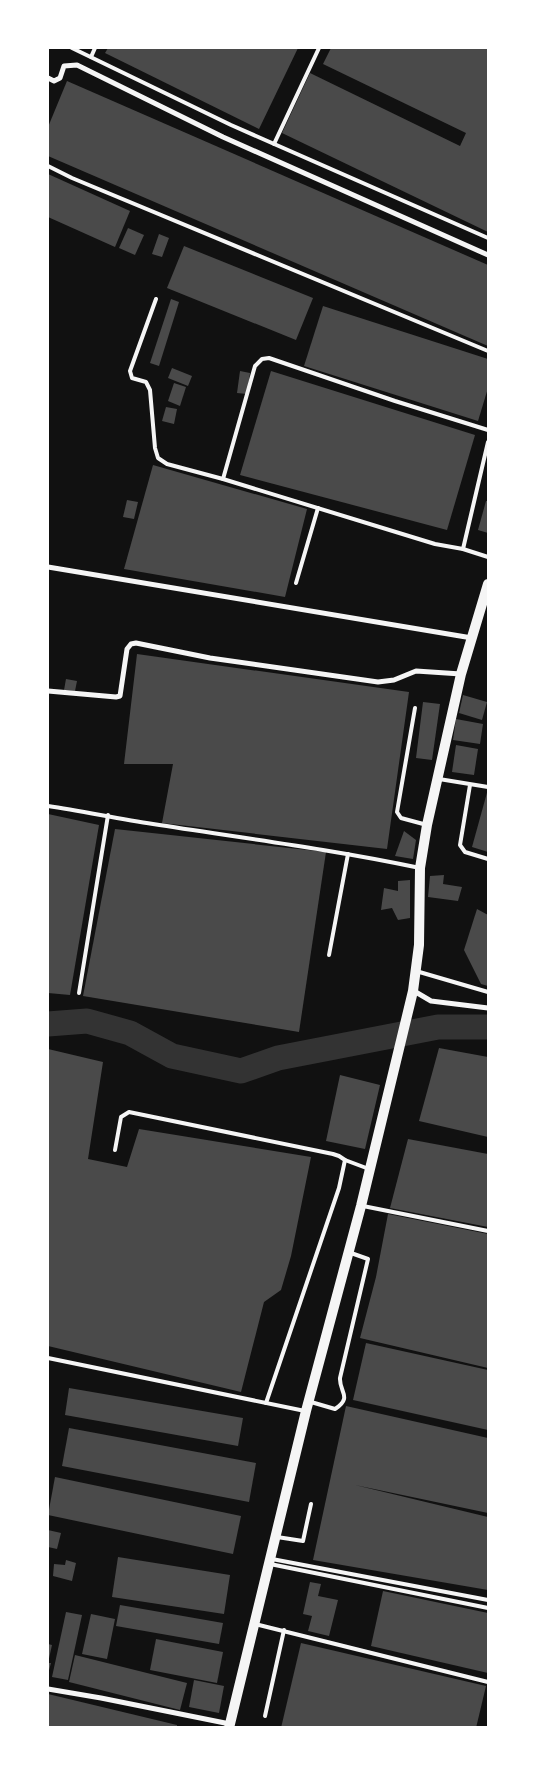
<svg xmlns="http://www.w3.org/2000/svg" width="536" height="1775" font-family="'Asap Condensed',sans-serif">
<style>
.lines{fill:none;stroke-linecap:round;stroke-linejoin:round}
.river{stroke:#333;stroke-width:25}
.building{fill:#4a4a4a}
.service{stroke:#f5f5f5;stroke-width:4}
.minor{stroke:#f5f5f5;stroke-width:5}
.secondary{stroke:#f5f5f5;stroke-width:10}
</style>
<rect width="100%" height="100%" fill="#111"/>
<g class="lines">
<!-- river -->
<path class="river" d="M48,1024L87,1021L130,1033L172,1056L241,1071L278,1058L438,1027H488"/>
</g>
<!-- building -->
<g class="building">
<path d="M108,48H298L259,129L105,53Z"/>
<path d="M331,48H488V232L282,133L310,73L460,146L466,133L323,64Z"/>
<path d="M67,81L488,265V346L48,156V127Z"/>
<path d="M48,174L130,211L115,247L48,217Z"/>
<path d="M128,228L144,235L135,255L119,248Z"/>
<path d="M159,234L169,238L162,257L152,254Z"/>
<path d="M184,246L313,298L296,340L167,288Z"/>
<path d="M171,299L179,302L159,366L150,363Z"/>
<path d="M323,306L488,359V388L478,421L304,366Z"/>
<path d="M172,368L192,376L188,386L168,378Z"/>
<path d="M240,371L250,373L247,394L237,393Z"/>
<path d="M271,371L475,435L447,530L240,475Z"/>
<path d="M174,383L186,387L180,406L168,401Z"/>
<path d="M166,407L177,409L174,424L162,421Z"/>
<path d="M153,465L307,509L285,597L124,569Z"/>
<path d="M127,500L138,502L134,519L123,517Z"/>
<path d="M486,501H488V533L478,530Z"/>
<path d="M137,654L409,692L387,849L162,823L173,764H124Z"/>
<path d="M66,679L77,681L75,691L64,690Z"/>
<path d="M463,695L487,702L482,720L459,713Z"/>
<path d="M423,702L440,704L432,760L416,758Z"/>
<path d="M456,719L483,724L480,744L453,740Z"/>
<path d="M456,745L478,749L474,775L452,772Z"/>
<path d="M488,789V852L472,847Z"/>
<path d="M48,814L99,825L70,995L48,993Z"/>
<path d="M115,829L326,852L299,1032L83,996Z"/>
<path d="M404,831L416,840L413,859L395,856Z"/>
<path d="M444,875L443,884L462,887L458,901L428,897L430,876Z"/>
<path d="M410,880V918L398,920L392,908L381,910L384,888L398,891V881Z"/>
<path d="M477,909L488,915V986L481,984L464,950Z"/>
<path d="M439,1048L488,1057V1137L419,1121Z"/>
<path d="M48,1049L103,1062L88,1159L127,1167L139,1129L311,1157L291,1256L281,1290L264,1302L241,1392L48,1346Z"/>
<path d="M340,1075L380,1085L365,1149L326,1141Z"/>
<path d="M408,1139L488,1154V1227L390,1208Z"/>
<path d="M388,1214L488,1234V1368L360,1338L376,1277Z"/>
<path d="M366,1343L488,1370V1430L353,1400Z"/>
<path d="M69,1388L243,1418L238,1446L65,1415Z"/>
<path d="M346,1406L488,1438V1513L355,1485L488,1517V1590L313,1560Z"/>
<path d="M69,1428L256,1463L249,1502L62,1466Z"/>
<path d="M55,1477L241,1516L233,1554L48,1515Z"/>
<path d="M48,1530L61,1533L57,1549L48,1547Z"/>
<path d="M118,1557L230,1575L224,1614L112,1597Z"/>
<path d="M66,1560L76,1563L72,1581L53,1576L54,1564L65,1565Z"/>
<path d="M310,1582L321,1584L318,1596L338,1600L329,1636L308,1631L312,1616L303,1614Z"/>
<path d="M383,1591L488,1613V1673L371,1646Z"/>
<path d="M120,1605L223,1623L219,1644L116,1626Z"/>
<path d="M66,1612L82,1615L68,1680L52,1677Z"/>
<path d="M91,1614L115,1619L107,1659L82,1654Z"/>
<path d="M156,1639L223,1652L217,1683L150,1670Z"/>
<path d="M301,1643L486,1686L476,1728H281Z"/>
<path d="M48,1644L52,1645L48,1663H51L48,1674Z"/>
<path d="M75,1655L187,1683L180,1710L69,1682Z"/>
<path d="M194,1680L224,1686L219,1713L189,1707Z"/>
<path d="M48,1694L177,1725V1728H48Z"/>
</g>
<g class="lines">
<!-- service -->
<g class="service">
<path d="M72,48L231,125L488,238"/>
<path d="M91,57L95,48"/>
<path d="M274,144L319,48"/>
<path d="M48,166L72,178L488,351"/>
<path d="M156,299L130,371L132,378L146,382L150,390L155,448L158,458L167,464L223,479L435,544L463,549L488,557"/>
<path d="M223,479L255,366L262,359L269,358L395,401L488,430"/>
<path d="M463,549L488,442"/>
<path d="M296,583L318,508"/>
<path d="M415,708L397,812L401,818L427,825"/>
<path d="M439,779L488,787"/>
<path d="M470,785L460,845L465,852L488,859"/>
<path d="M48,806C83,811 118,819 153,824C242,838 331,849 420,868"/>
<path d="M329,955L348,854"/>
<path d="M416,971L488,992"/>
<path d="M79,993L108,815"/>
<path d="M115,1150L121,1117L129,1112L333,1154L339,1156L345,1160L339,1188L266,1403"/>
<path d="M345,1160L369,1169"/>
<path d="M363,1206L488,1231"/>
<path d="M48,1358L305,1411"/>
<path d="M311,1402L335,1409C353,1397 339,1392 340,1378L368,1259L351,1253"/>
<path d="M277,1537L303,1541L311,1504"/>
<path d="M272,1559L488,1600"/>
<path d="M270,1564L488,1608"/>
<path d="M255,1624L488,1682"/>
<path d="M265,1716L284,1630"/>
</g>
<!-- minor -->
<g class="minor">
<path d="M48,78L54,81L60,78L64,66L77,65L223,137L488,255"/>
<path d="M48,567L472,638"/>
<path d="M48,691L116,697L120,696L127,649L131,644L136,643L210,658L378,682L394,680L416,671L461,674"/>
<path d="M414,991L431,1001L488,1008"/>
<path d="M48,1689L101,1698L230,1724"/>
</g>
<!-- secondary -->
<path class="secondary" d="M229,1728L306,1411L361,1206L413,991L419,945L420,868L427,825L461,674L488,584"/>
</g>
<!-- border -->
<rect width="536" height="1775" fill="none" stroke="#ffffff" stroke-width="98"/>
</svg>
